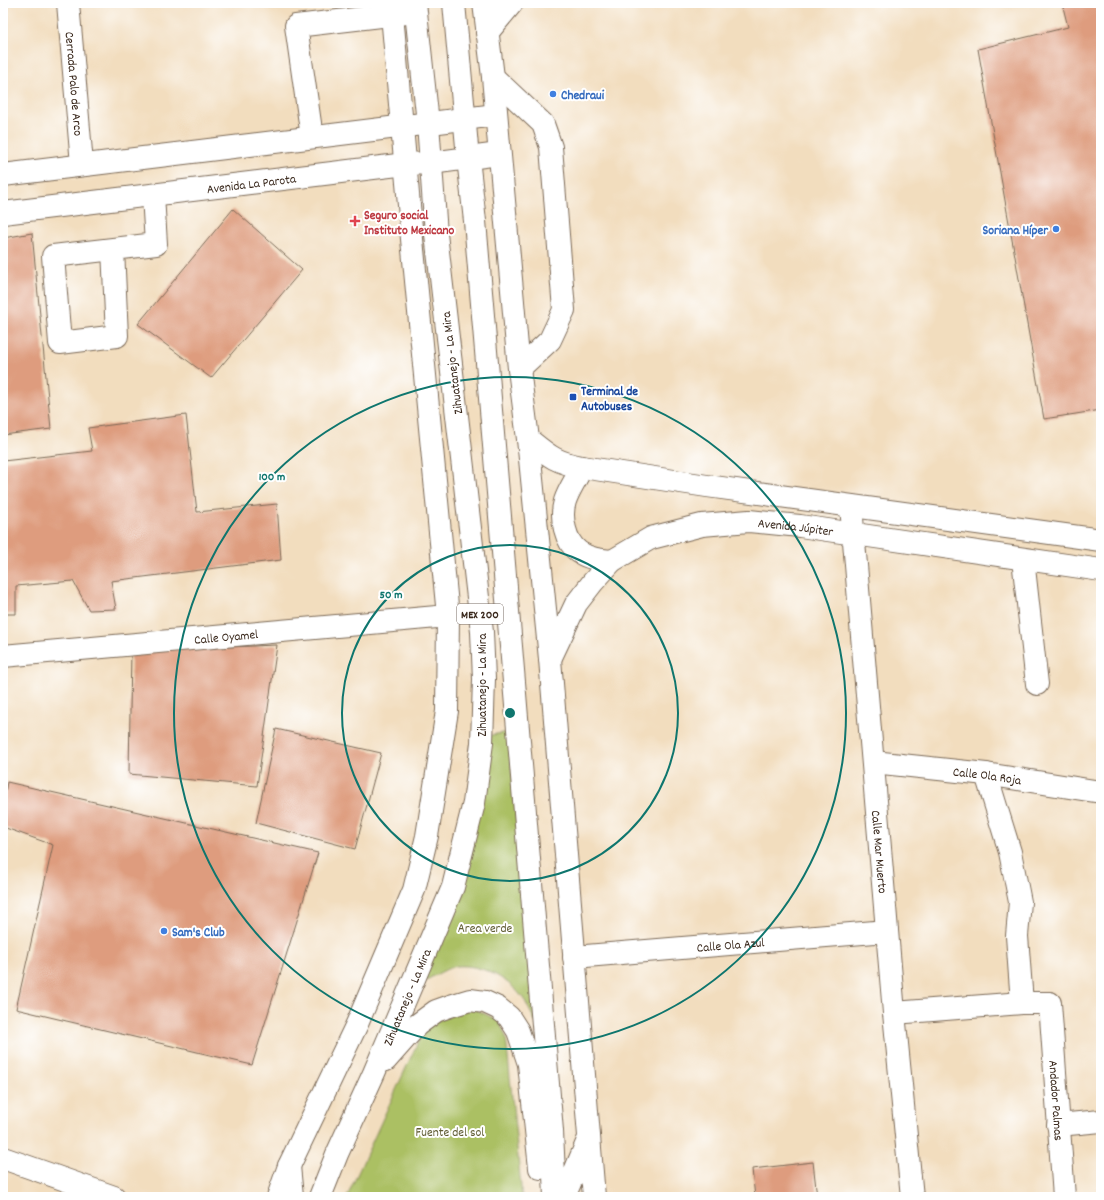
<svg xmlns="http://www.w3.org/2000/svg" width="1104" height="1200" font-family="Dekko,sans-serif">
<style>
.green{fill:#abc064;stroke:#737541}
.building{fill:#de9c7e}
.lines{fill:none;stroke-linecap:round;stroke-linejoin:round}
.minor-casing{stroke:#7b6956;stroke-width:24}
.major-casing{stroke:#7b6956;stroke-width:24}
.highway-casing{stroke:#7b6956;stroke-width:24}
.minor{stroke:#fff;stroke-width:22}
.major{stroke:#fff;stroke-width:22}
.highway{stroke:#fff;stroke-width:22}
.ring{fill:none;stroke:#0f766e;stroke-width:2}
.shop-dot{fill:#3f7fe0;stroke:#fff;stroke-width:1.5}
.health-dot{fill:#e0444e;stroke:#fff;stroke-width:1.5}
.transit-dot{fill:#1a4fb4;stroke:#fff;stroke-width:1.5}
.labels{text-anchor:middle;stroke-width:4;stroke-linejoin:round;paint-order:stroke}
.shield{fill:#fff;stroke:#766a62;stroke-width:1}
.shield-label{font-size:12px;font-weight:bold;fill:#3b2a1e}
.street-label{font-size:13px;fill:#3b2a1e;stroke:#fff}
.shop-label{font-size:13px;font-weight:bold;fill:#366cbe;stroke:#fff;text-anchor:start}
.health-label{font-size:13px;font-weight:bold;fill:#be3a42;stroke:#fff;text-anchor:start}
.transit-label{font-size:13px;font-weight:bold;fill:#164399;stroke:#fff;text-anchor:start}
.park-label{font-size:13px;fill:#625e36;stroke:#fff}
.centre{fill:#0f766e;stroke:#fff;stroke-width:2}
.ring-label{font-size:12px;text-anchor:middle;font-weight:bold;fill:#0f766e;stroke:#fff;stroke-width:4;stroke-linejoin:round;paint-order:stroke}
</style>
<rect width="100%" height="100%" fill="#fff"/>
<filter id="ink" filterUnits="userSpaceOnUse"><feTurbulence type="fractalNoise" baseFrequency=".025" numOctaves="2"/><feDisplacementMap in="SourceGraphic" scale="8" xChannelSelector="R" yChannelSelector="G"/><feConvolveMatrix kernelMatrix="1 2 1 2 8 2 1 2 1" color-interpolation-filters="sRGB"/></filter>
<filter id="wash" filterUnits="userSpaceOnUse"><feTurbulence type="fractalNoise" baseFrequency=".012" numOctaves="4" result="noise"/><feDisplacementMap in="SourceGraphic" scale="16" xChannelSelector="R" yChannelSelector="G"/><feGaussianBlur stdDeviation="0.9" result="paint"/><feColorMatrix in="noise" values="0 0 0 0 0 0 0 0 0 0 0 0 0 0 0 0 0 1.4 0 .05"/><feComposite in="paint" operator="in"/></filter>
<g filter="url(#wash)">
<rect width="100%" height="100%" fill="#f2ddbe"/>
<!-- green -->
<g class="green">
<path d="M508,732L536,1023C532,1016 529,1008 525,1001C511,980 483,964 457,966C450,966 431,978 424,981L486,736Z"/>
<path d="M473,1008L499,1021L506,1037L522,1197H347L421,1035L428,1024Z"/>
</g>
<g id="blocks">
<!-- building -->
<g class="building">
<path d="M1062,3H1101V410L1044,419L978,49L1068,27Z"/>
<path d="M233,209L302,270L211,378L138,324Z"/>
<path d="M32,233L51,429L3,435V238Z"/>
<path d="M186,415L197,512L277,504L281,560L111,581L116,609L89,610L73,581L16,586V614H3V461L92,451L88,428Z"/>
<path d="M277,645L257,786L129,774L131,651Z"/>
<path d="M276,729L381,753L355,849L256,823Z"/>
<path d="M7,782L318,853L252,1065L16,1009L53,845L3,827V805Z"/>
<path d="M813,1162L817,1197H755L752,1169Z"/>
</g>
</g>
</g>
<g filter="url(#ink)">
<use href="#blocks" fill-opacity="0" stroke="#7b6956" stroke-width="1"/>
<g class="lines">
<!-- minor casing -->
<g class="minor-casing">
<g id="minor">
<path id="s1" d="M68,3L82,164"/>
<path d="M487,33L512,3"/>
<path d="M493,77L543,124L551,147L564,310L550,340L519,369"/>
<path d="M312,137L296,26L415,12"/>
<path d="M3,175L496,115"/>
<path id="s2" d="M3,213L406,164L431,163L499,154"/>
<path d="M113,249L117,336L60,343L53,256L156,244L153,195"/>
<path d="M528,439C549,456 555,462 582,467L707,486L1101,540"/>
<path d="M582,467C577,478 569,489 565,501C560,517 565,542 579,552C589,559 601,560 612,561"/>
<path id="s3" d="M851,506L894,1013L912,1197"/>
<path d="M1023,559L1037,684"/>
<path id="s4" d="M3,656L448,616"/>
<path id="s5" d="M550,659L576,604L593,582L612,561L651,538L702,525L749,521L800,526L1101,570"/>
<path id="s6" d="M873,762L986,774L1101,792"/>
<path d="M986,774L1010,852L1020,902L1017,936L1022,1003"/>
<path id="s7" d="M574,957L887,931"/>
<path id="s8" d="M894,1013L1022,1003H1050L1064,1197"/>
<path d="M1058,1125L1101,1121"/>
<path d="M3,1158L114,1197"/>
</g>
</g>
<!-- major casing -->
<g class="major-casing">
<g id="major">
<path d="M484,3L493,77L519,369L528,439L550,659L594,1197"/>
<path d="M278,1197L289,1166L357,1024L414,890L427,836L447,711L448,616L412,239L391,3"/>
</g>
</g>
<!-- highway casing -->
<g class="highway-casing">
<g id="highway">
<path d="M454,3L468,158L475,221L552,1131L555,1197"/>
<path d="M386,1060L417,1025L436,1011L450,1006L470,1000L485,1002L498,1008L509,1017L518,1031L529,1064L540,1168"/>
<path d="M289,1166L292,1197"/>
<path id="s9" d="M320,1197L337,1154L374,1073L453,887L474,803L482,743L484,679L482,632L436,234L428,123L415,3"/>
<path d="M564,1197L589,1138"/>
</g>
</g>
<!-- minor -->
<use href="#minor" class="minor"/>
<!-- major -->
<use href="#major" class="major"/>
<!-- highway -->
<use href="#highway" class="highway"/>
</g>
</g>
<!-- distance rings -->
<g class="ring">
<circle cx="510" cy="713" r="168"/>
<circle cx="510" cy="713" r="336"/>
</g>
<!-- markers -->
<g class="shop-dot">
<circle cx="553" cy="94" r="4"/>
<circle cx="1056" cy="229" r="4"/>
<circle cx="164" cy="931" r="4"/>
</g>
<path class="health-dot" d="M353 215h4v4h4v4h-4v4h-4v-4h-4v-4h4z"/>
<rect class="transit-dot" x="569" y="393" width="8" height="8" rx="2"/>
<g class="labels">
<!-- shield labels -->
<rect class="shield" x="457" y="604" width="46" height="20" rx="3"/>
<g class="shield-label">
<text x="480" y="618">MEX 200</text>
</g>
<!-- street labels -->
<g class="street-label">
<text dy="5" stroke="none"><textPath href="#s1" startOffset="81">Cerrada Palo de Arco</textPath></text>
<text dy="5" stroke="none"><textPath href="#s2" startOffset="250">Avenida La Parota</textPath></text>
<text transform="translate(451 363) rotate(-97)" y="5">Zihuatanejo - La Mira</text>
<text dy="5" stroke="none"><textPath href="#s5" startOffset="309">Avenida Júpiter</textPath></text>
<text dy="5" stroke="none"><textPath href="#s4" startOffset="224">Calle Oyamel</textPath></text>
<text transform="translate(481 685) rotate(-90)" y="5">Zihuatanejo - La Mira</text>
<text dy="5" stroke="none"><textPath href="#s6" startOffset="115">Calle Ola Roja</textPath></text>
<text dy="5" stroke="none"><textPath href="#s3" startOffset="347">Calle Mar Muerto</textPath></text>
<text dy="5" stroke="none"><textPath href="#s7" startOffset="157">Calle Ola Azul</textPath></text>
<text dy="5" stroke="none"><textPath href="#s9" startOffset="218">Zihuatanejo - La Mira</textPath></text>
<text dy="5" stroke="none"><textPath href="#s8" startOffset="254">Andador Palmas</textPath></text>
</g>
<!-- shop labels -->
<g class="shop-label">
<text x="561" y="99">Chedraui</text>
<text x="1048" y="234" text-anchor="end">Soriana Híper</text>
<text x="172" y="936">Sam's Club</text>
</g>
<!-- health labels -->
<g class="health-label">
<text x="364" y="219">Seguro social<tspan x="364" dy="15">Instituto Mexicano</tspan></text>
</g>
<!-- transit labels -->
<g class="transit-label">
<text x="581" y="395">Terminal de<tspan x="581" dy="15">Autobuses</tspan></text>
</g>
<!-- park labels -->
<g class="park-label">
<text x="485" y="932">Area verde</text>
<text x="450" y="1136">Fuente del sol</text>
</g>
</g>
<circle cx="510" cy="713" r="6" class="centre"/>
<g class="ring-label">
<text x="272" y="480">100 m</text>
<text x="391" y="598">50 m</text>
</g>
<!-- margin -->
<rect width="1104" height="1200" fill="none" stroke="#fff" stroke-width="16"/>
</svg>
